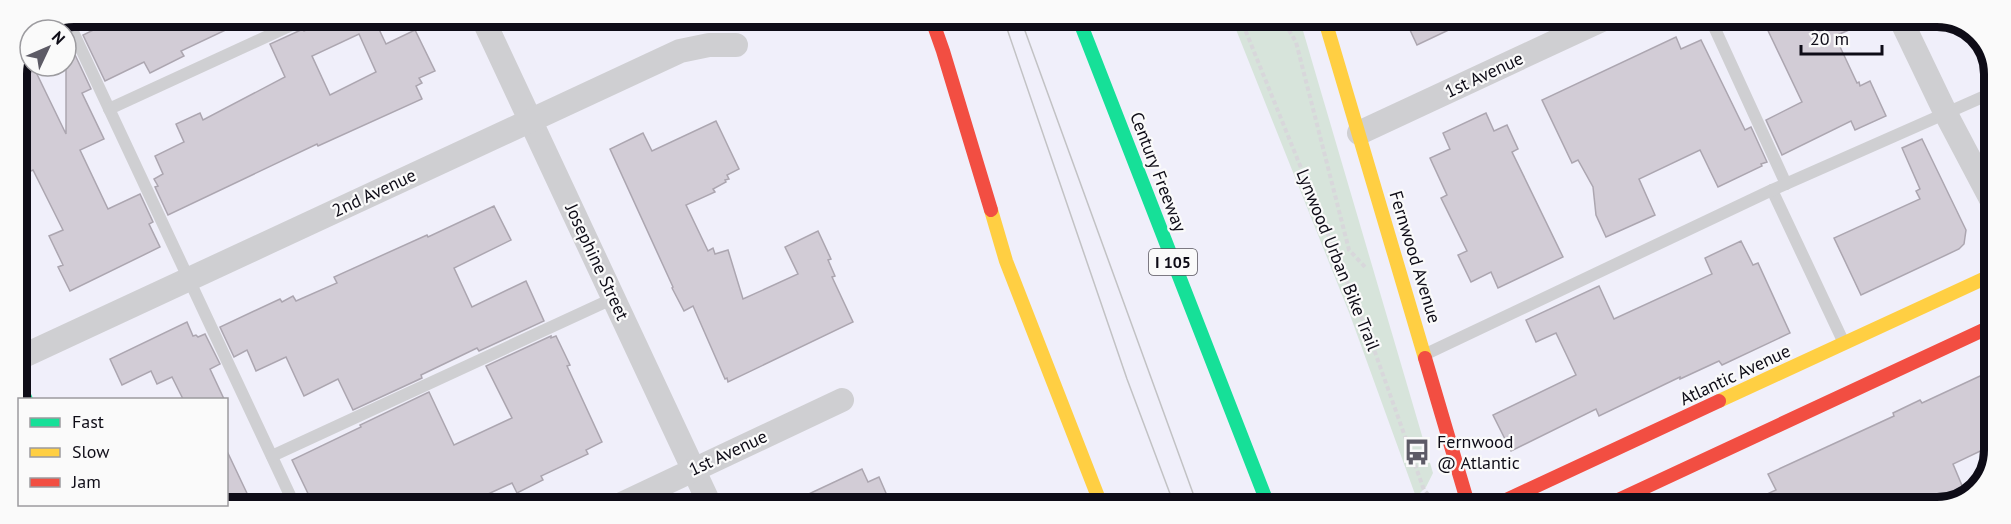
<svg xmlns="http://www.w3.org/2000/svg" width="2011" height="524" font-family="'PT Sans',sans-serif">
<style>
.green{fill:#d7e4db}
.building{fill:#d2ccd6;stroke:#aca6b0;stroke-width:1.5;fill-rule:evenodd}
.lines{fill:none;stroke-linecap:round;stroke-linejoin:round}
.path{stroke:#d8d7db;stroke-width:4;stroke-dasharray:4.5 3;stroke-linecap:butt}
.lane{stroke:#cfcfd2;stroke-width:12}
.street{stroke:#cfcfd2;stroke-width:24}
.fast{stroke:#16e098;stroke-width:14}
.slow{stroke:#ffcf43;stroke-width:14}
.jam{stroke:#f24e42;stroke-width:14}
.tram{stroke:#c2c2c4;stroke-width:1.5}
.labels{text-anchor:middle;stroke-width:4.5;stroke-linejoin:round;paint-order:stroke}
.shield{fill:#fafafa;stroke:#55535b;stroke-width:1.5}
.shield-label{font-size:16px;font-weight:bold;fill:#0e0c17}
.street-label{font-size:18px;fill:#0e0c17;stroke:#fafafa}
.poi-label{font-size:18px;fill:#0e0c17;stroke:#fafafa;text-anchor:start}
.rim{fill:none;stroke:#0e0c17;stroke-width:8}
</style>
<rect width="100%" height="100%" fill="#f0effa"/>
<!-- green -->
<path class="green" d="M1231,17H1299L1433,473L1426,487L1416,497L1350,315Z"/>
<!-- building -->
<g class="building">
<path d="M120,17H253L181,51L184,56L150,73L144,62L105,81L83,35Z"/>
<path d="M335,17H396L377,25L386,44L415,30L435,71L419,78L422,83L416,86L422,99L318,146L317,144L168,215L155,187L158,186L154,179L163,174L155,156L184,142L176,124L200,113L203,120L285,77L270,44L303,29L304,31ZM359,34L376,72L330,95L312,56Z"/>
<path d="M1404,17H1476L1417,45Z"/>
<path d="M1762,18H1799L1804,27L1825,18H1877L1835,36L1857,83L1859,82L1860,86L1870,81L1886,116L1855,130L1851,121L1782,155L1766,120L1802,102Z"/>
<path d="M1676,37L1681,49L1701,40L1745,130L1751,127L1767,162L1761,164L1762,166L1718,187L1700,150L1639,179L1655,215L1606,237L1596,215L1593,187L1578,160L1572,163L1542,100Z"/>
<path d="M69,42L91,89L82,93L104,139L80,150L108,209L140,194L153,222L149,224L160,247L70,291L58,267L63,265L49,236L63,230L33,170L17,177L16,74L26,51L30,59V66H33L66,134V43Z"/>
<path d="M1486,113L1494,131L1507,125L1518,149L1512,152L1563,257L1498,288L1491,272L1471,282L1458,255L1467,251L1441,198L1447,195L1430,158L1450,149L1443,133Z"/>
<path d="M716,121L739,169L727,175L729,179L725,180L726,182L713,189L715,192L686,205L708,251L713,248L715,254L728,250L743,299L798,274L785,247L818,231L831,259L828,260L835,276L832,277L853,322L728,382L727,378L725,379L693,306L684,311L672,288L673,287L610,149L643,133L652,151Z"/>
<path d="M1922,139L1966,230L1964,244L1959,249L1861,295L1834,238L1920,199L1916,191L1920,189L1902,148Z"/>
<path d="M494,206L511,240L454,268L472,307L526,281L544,321L479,351L477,348L421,375L422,378L353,410L338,379L304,396L286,357L256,371L247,350L234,357L220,327L280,299L282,302L293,296L296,301L337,283L334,277L427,235L428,237Z"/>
<path d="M1741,241L1753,265L1758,263L1790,333L1722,365L1719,361L1680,379V377L1599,416L1596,409L1511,451L1493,415L1576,375L1556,333L1536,342L1526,320L1599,286L1614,319L1712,274L1705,258Z"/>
<path d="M187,322L193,336L196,335L198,337L205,334L220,364L210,369L224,399H183L172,377L157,384L151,371L122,385L110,359Z"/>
<path d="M551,336V338L556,336L570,365L567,366L602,442L586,450L588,454L541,476L543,480L517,493L512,483L460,507L314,506L292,460L361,427L360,425L429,392L454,445L512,418L486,366Z"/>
<path d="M1993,370V445L1953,464L1963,488L1935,502L1938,507H1739L1776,490L1768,474L1894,416L1893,413L1920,400L1922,403Z"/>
<path d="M226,449L253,506H226Z"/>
<path d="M862,469L868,482L879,477L892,507H781Z"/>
</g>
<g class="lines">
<!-- path -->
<g class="path">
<path d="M1240,17L1371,341L1424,490L1434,501"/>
<path d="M1281,17L1296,42L1349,250L1367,269"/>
</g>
<!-- lane -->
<g class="lane">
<path d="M1551,17L1562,39"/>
<path d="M1710,18L1786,184"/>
<path d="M67,19L295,506"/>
<path d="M109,109L309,17"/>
<path d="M1772,190L1843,341"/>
<path d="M1426,354L1772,190L1994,92"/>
<path d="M272,456L614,298"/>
</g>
<!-- street -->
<g class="street">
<path d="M482,17L711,507"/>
<path d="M1900,18L1946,114L1994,205"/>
<path d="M1359,133L1608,17"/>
<path d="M17,359L680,51L709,45H736"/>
<path d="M615,507L842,400"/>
</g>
<!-- fast -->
<g class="fast">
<path d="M1078,17L1269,507"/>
<path d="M17,379L26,400"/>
</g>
<!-- slow -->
<g class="slow">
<path d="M1324,17L1425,358"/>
<path d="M991,210L1006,261L1102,507"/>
<path d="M1719,401L1994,274"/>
<path d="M75,504L76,506"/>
</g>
<!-- jam -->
<g class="jam">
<path d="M931,17L943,51L991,210"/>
<path d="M1425,358L1469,507"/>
<path d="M1491,507L1719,401"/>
<path d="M1603,507L1994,325"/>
</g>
<!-- tram -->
<g class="tram">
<path d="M1003,17L1127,379L1175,507"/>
<path d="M1020,17L1198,507"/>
</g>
</g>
<!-- icons -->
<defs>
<g id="bus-bare" transform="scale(2.07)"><path d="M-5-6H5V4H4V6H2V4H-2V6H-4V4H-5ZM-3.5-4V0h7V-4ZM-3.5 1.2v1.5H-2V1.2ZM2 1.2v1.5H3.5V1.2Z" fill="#5d5b66" stroke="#fafafa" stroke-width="2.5" paint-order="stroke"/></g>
</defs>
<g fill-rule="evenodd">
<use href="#bus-bare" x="1417" y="452"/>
</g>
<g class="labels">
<!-- shield labels -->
<rect class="shield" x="1149" y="249" width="48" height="26" rx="4.5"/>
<g class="shield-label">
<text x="1173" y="268">I 105</text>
</g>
<!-- street labels -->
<g class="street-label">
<text transform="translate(1484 75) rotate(-25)" y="6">1st Avenue</text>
<text transform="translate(1158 172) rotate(69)" y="6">Century Freeway</text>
<text transform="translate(374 193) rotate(-25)" y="6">2nd Avenue</text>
<text transform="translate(1415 257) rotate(73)" y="6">Fernwood Avenue</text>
<text transform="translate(1338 260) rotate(68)" y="6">Lynwood Urban Bike Trail</text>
<text transform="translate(597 262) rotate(65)" y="6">Josephine Street</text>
<text transform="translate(1735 375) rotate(-25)" y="6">Atlantic Avenue</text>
<text transform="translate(728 453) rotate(-25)" y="6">1st Avenue</text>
</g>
<!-- poi labels -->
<g class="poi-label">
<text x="1437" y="448">Fernwood<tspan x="1437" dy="21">@ Atlantic</tspan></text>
</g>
</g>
<!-- crop -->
<path d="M0 0H2011V524H0ZM74 27H1937A47 47 0 0 1 1984 74V450A47 47 0 0 1 1937 497H74A47 47 0 0 1 27 450V74A47 47 0 0 1 74 27Z" fill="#fafafa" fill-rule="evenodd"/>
<path class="rim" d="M74 27H1937A47 47 0 0 1 1984 74V450A47 47 0 0 1 1937 497H74A47 47 0 0 1 27 450V74A47 47 0 0 1 74 27Z"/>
<!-- legend -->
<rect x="18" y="398" width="210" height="108" fill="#fafafa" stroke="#9c9b9f" stroke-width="1.5"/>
<rect x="30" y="418" width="30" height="9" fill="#16e098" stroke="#9c9b9f" stroke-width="1.5"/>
<text x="72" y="428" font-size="18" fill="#0e0c17">Fast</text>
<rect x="30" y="448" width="30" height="9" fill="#ffcf43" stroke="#9c9b9f" stroke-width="1.5"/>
<text x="72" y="458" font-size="18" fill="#0e0c17">Slow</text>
<rect x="30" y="478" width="30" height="9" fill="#f24e42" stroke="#9c9b9f" stroke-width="1.5"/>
<text x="72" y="488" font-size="18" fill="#0e0c17">Jam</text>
<!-- north arrow -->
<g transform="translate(48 48) rotate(46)"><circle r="28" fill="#fafafa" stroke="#9c9b9f" stroke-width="1.5"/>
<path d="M0-4.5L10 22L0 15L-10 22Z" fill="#5d5b66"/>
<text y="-9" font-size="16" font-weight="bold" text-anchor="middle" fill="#0e0c17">N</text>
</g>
<!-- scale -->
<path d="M1801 45v9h81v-9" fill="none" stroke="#0e0c17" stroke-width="3"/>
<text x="1810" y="45" font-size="18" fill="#0e0c17" stroke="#fafafa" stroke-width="4.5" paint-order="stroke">20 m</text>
</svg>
